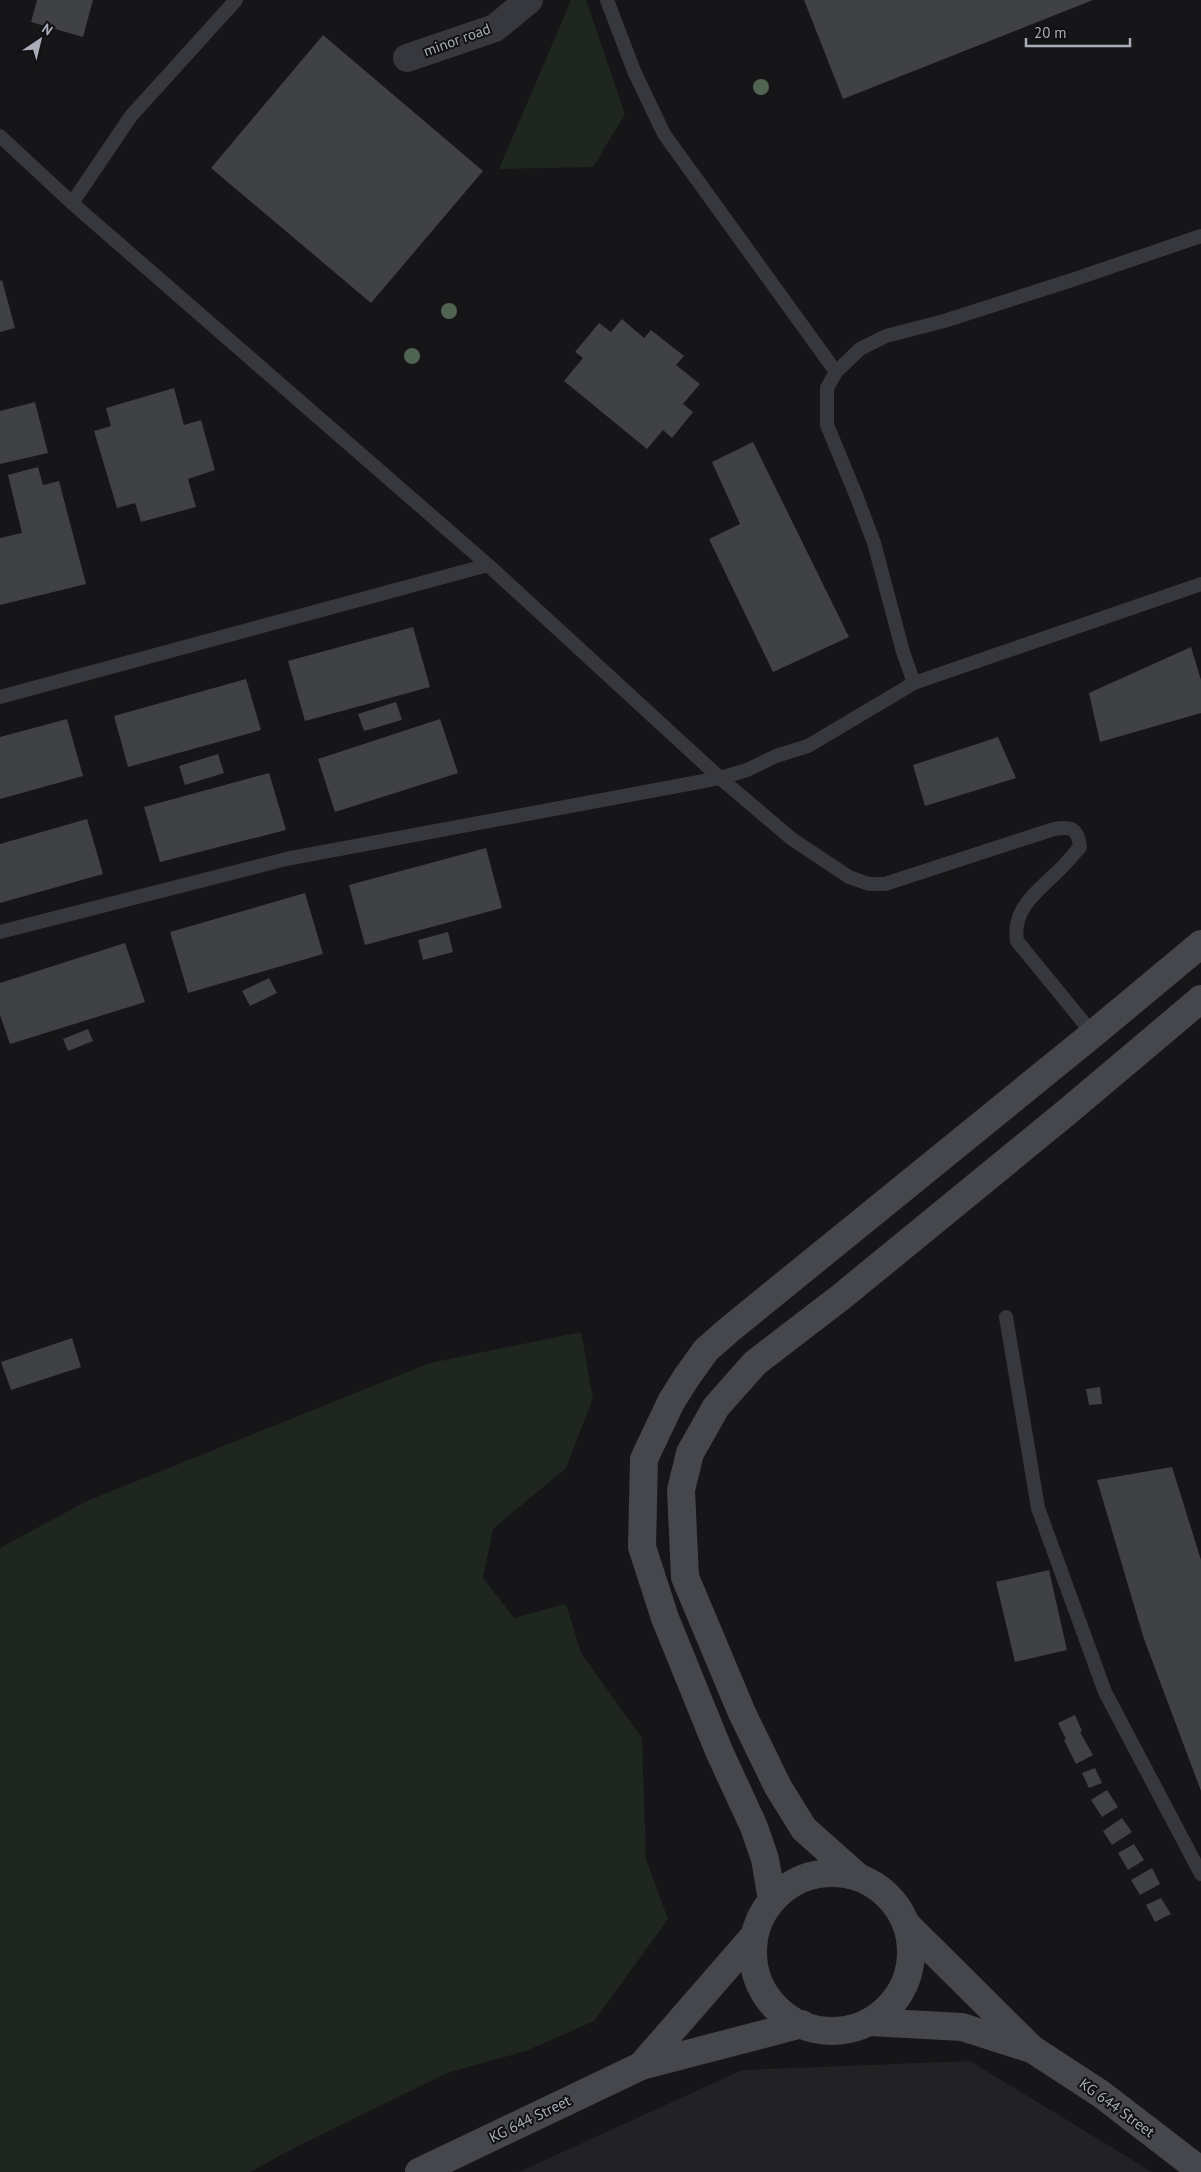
<svg xmlns="http://www.w3.org/2000/svg" width="1201" height="2172" font-family="'PT Sans',sans-serif">
<style>
.built{fill:#222225}
.green{fill:#1e261f}
.building{fill:#404145}
.lines{fill:none;stroke-linecap:round;stroke-linejoin:round}
.lane{stroke:#37383d;stroke-width:14}
.street{stroke:#37383d;stroke-width:28}
.secondary{stroke:#45474d;stroke-width:28}
.tree{fill:#506452}
.labels{text-anchor:middle;stroke-width:4;stroke-linejoin:round;paint-order:stroke}
.street-label{font-size:15px;fill:#a8adb8;stroke:#111113}
</style>
<rect width="100%" height="100%" fill="#161618"/>
<!-- built -->
<path class="built" d="M970,2061L1152,2172H519L742,2070Z"/>
<!-- green -->
<g class="green">
<path d="M571,0H586L625,114L593,167L499,169Z"/>
<path d="M581,1332L593,1398L566,1468L493,1529L483,1578L514,1618L566,1604L581,1653L642,1738L646,1859L668,1919L594,2021L526,2051L447,2073L294,2148L250,2172H0V1548L87,1501L430,1363Z"/>
</g>
<!-- building -->
<g class="building">
<path d="M37,0H93L83,37L31,22Z"/>
<path d="M804,0H1093L843,99Z"/>
<path d="M323,35L483,171L371,303L211,168Z"/>
<path d="M2,280L15,328L0,332V281Z"/>
<path d="M622,319L644,338L651,330L684,356L676,365L700,384L683,404L693,412L672,438L663,430L647,449L564,381L583,358L575,352L599,323L611,332Z"/>
<path d="M174,388L184,425L201,420L215,470L188,479L196,507L141,522L135,503L117,508L94,431L111,426L106,408Z"/>
<path d="M35,402L48,453L0,464V411Z"/>
<path d="M753,442L849,637L773,672L709,539L740,524L712,462Z"/>
<path d="M38,467L43,485L59,481L86,584L0,605V538L22,533L8,475Z"/>
<path d="M413,627L430,687L305,721L288,661Z"/>
<path d="M1191,647L1201,680V713L1100,742L1089,693Z"/>
<path d="M246,679L261,730L128,767L114,716Z"/>
<path d="M396,702L402,720L364,731L358,714Z"/>
<path d="M67,719L83,776L0,799V737Z"/>
<path d="M440,719L458,773L335,812L318,759Z"/>
<path d="M998,737L1016,778L925,806L913,765Z"/>
<path d="M218,754L224,773L185,785L179,766Z"/>
<path d="M269,773L286,830L160,862L144,807Z"/>
<path d="M87,819L103,874L0,903V844Z"/>
<path d="M486,848L502,908L365,945L349,885Z"/>
<path d="M305,893L323,954L188,993L170,932Z"/>
<path d="M448,932L453,952L423,960L418,940Z"/>
<path d="M125,943L145,1002L10,1044L0,1015V983Z"/>
<path d="M269,978L277,993L250,1006L242,991Z"/>
<path d="M88,1029L93,1041L68,1051L63,1039Z"/>
<path d="M72,1338L81,1367L11,1390L1,1362Z"/>
<path d="M1100,1387L1102,1404L1089,1405L1086,1389Z"/>
<path d="M1172,1467L1201,1560V1791L1144,1639L1097,1480Z"/>
<path d="M1049,1570L1067,1650L1015,1662L996,1582Z"/>
<path d="M1075,1715L1082,1731L1080,1732L1093,1755L1076,1764L1064,1740L1075,1735L1066,1739L1058,1723Z"/>
<path d="M1095,1768L1102,1783L1089,1788L1082,1773Z"/>
<path d="M1107,1790L1118,1807L1102,1817L1091,1800Z"/>
<path d="M1122,1818L1132,1832L1112,1845L1103,1831Z"/>
<path d="M1134,1844L1144,1860L1128,1870L1118,1853Z"/>
<path d="M1152,1868L1160,1884L1140,1895L1131,1880Z"/>
<path d="M1161,1898L1171,1914L1155,1922L1146,1905Z"/>
</g>
<g class="lines">
<!-- lane -->
<g class="lane">
<path d="M607,0L634,71L664,134L836,372"/>
<path d="M0,136L72,203L488,565L720,778L792,839L849,877L869,884H885L1054,829C1071,826 1078,828 1080,847C1072,856 1065,865 1056,873C1036,893 1012,909 1017,941L1093,1034"/>
<path d="M72,203L131,116L236,0"/>
<path d="M914,683L1201,584"/>
<path d="M0,697L488,565"/>
<path d="M0,932L286,859L720,778L747,770L776,756L808,746L914,683L903,652L874,543L856,495L827,425V388L836,372L860,349L886,336L944,321L1072,280L1201,236"/>
<path d="M1006,1317L1038,1508L1105,1692L1201,1874"/>
</g>
<!-- street -->
<path class="street" d="M407,58L495,28L529,0"/>
<!-- secondary -->
<g class="secondary">
<circle cx="832" cy="1952" r="79"/>
<path d="M858,1877L804,1829L778,1787L742,1713L685,1577L681,1490L690,1453L716,1407L755,1363L841,1297L1067,1112L1201,999"/>
<path d="M772,1900L765,1859L754,1827L719,1751L665,1618L642,1547L644,1459L671,1402L686,1378L706,1350L730,1329L1093,1034L1201,944"/>
<path d="M906,1924L1032,2049L1101,2094L1201,2171"/>
<path d="M869,2022L962,2027L1028,2048"/>
<path d="M641,2066L754,1936"/>
<path d="M419,2172L641,2066L802,2024"/>
</g>
</g>
<!-- trees -->
<g class="tree">
<circle cx="761" cy="87" r="8"/>
<circle cx="449" cy="311" r="8"/>
<circle cx="412" cy="356" r="8"/>
</g>
<g class="labels">
<!-- street labels -->
<g class="street-label">
<text transform="translate(457 40) rotate(-20)" y="5">minor road</text>
<text transform="translate(1117 2108) rotate(36)" y="5">KG 644 Street</text>
<text transform="translate(530 2119) rotate(-26)" y="5">KG 644 Street</text>
</g>
</g>
<!-- north arrow -->
<g transform="translate(40 40) rotate(35)" stroke="#111113" stroke-width="4" paint-order="stroke">
<path d="M0-4L9 19L0 12L-9 19Z" fill="#a8adb8"/>
<text y="-8" font-size="14" font-weight="bold" text-anchor="middle" fill="#a8adb8">N</text>
</g>
<!-- scale -->
<path d="M1026 38v8h104v-8" fill="none" stroke="#a8adb8" stroke-width="2.5"/>
<text x="1034" y="38" font-size="15" fill="#a8adb8" stroke="#111113" stroke-width="4" paint-order="stroke">20 m</text>
</svg>
